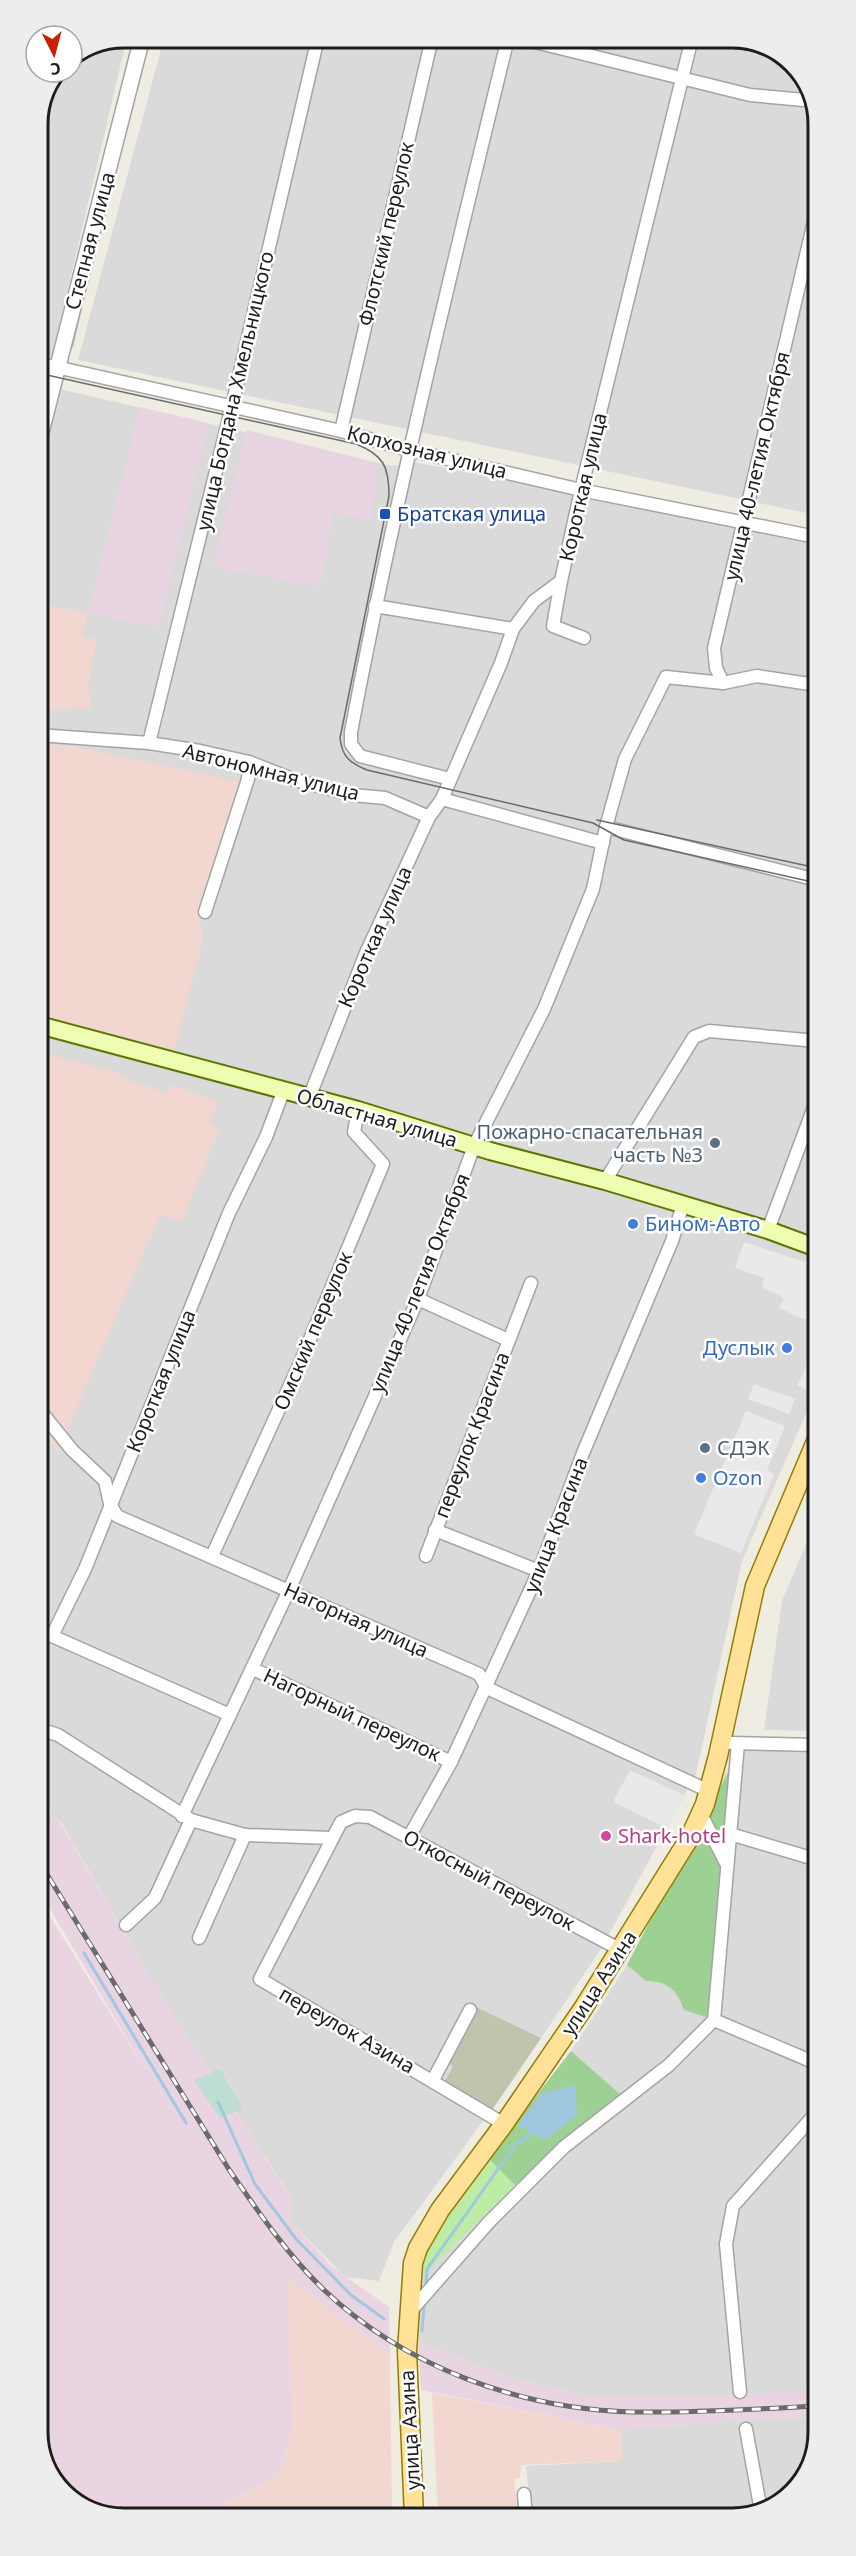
<svg xmlns="http://www.w3.org/2000/svg" width="856" height="2556" font-family="'Noto Sans',sans-serif">
<style>
.residential{fill:#dbdada}
.commercial{fill:#f1d7d0}
.industrial{fill:#e9d4e1}
.construction{fill:#c0c4ad}
.grass{fill:#bdeda4}
.forest{fill:#9dd194}
.wetland{fill:#beded4}
.parking{fill:#e9e9e9}
.water{fill:#a0c7e0}
.lines{fill:none;stroke-linecap:round;stroke-linejoin:round}
.stream{stroke:#a0c7e0;stroke-width:3}
.minor-casing{stroke:#a4a4a4;stroke-width:15}
.tertiary-casing{stroke:#a4a4a4;stroke-width:18}
.secondary-casing{stroke:#587800;stroke-width:20}
.primary-casing{stroke:#967c00;stroke-width:21}
.minor{stroke:#fff;stroke-width:12}
.tertiary{stroke:#fff;stroke-width:15}
.secondary{stroke:#eefdb2;stroke-width:16}
.primary{stroke:#ffe297;stroke-width:18}
.tram{stroke:#6b6b6b;stroke-width:1.5}
.rail-casing{stroke:#6b6b6b;stroke-width:5}
.rail{stroke:#fff;stroke-width:3;stroke-dasharray:9;stroke-linecap:butt}
.transit-dot{fill:#1a4fb4;stroke:#fff;stroke-width:2}
.service-dot{fill:#5c6f8a;stroke:#fff;stroke-width:2}
.shop-dot{fill:#3f7fe0;stroke:#fff;stroke-width:2}
.hotel-dot{fill:#d1479c;stroke:#fff;stroke-width:2}
.labels{text-anchor:middle;stroke-width:5;stroke-linejoin:round;paint-order:stroke}
.street-label{font-size:20px;fill:#1d1d1d;stroke:#fff}
.transit-label{font-size:20px;fill:#164399;stroke:#fff;text-anchor:start}
.service-label{font-size:20px;fill:#4e5e75;stroke:#fff;text-anchor:end}
.shop-label{font-size:20px;fill:#366cbe;stroke:#fff;text-anchor:start}
.hotel-label{font-size:20px;fill:#b23c85;stroke:#fff;text-anchor:start}
.rim{fill:none;stroke:#1d1d1d;stroke-width:3}
</style>
<rect width="100%" height="100%" fill="#efede2"/>
<!-- residential -->
<g class="residential">
<path d="M124,38H127L52,356L38,353V119L59,72H72V59Z"/>
<path d="M164,38H738L789,59L816,102V515L78,360Z"/>
<path d="M38,384L392,466L414,462L816,541L817,1388L742,1561L696,1774L601,1949L506,2090L394,2242L379,2281L345,2277L292,2223L291,2197L157,1989L61,1822L40,1808Z"/>
<path d="M817,1518L818,1731L764,1730L782,1601Z"/>
<path d="M738,1749L818,1751V2391L716,2396H587L508,2377L419,2342L418,2280L439,2222L571,2051L627,1965Z"/>
<path d="M818,2417V2432L800,2485L754,2516L531,2517L526,2466L622,2461L621,2430L725,2421Z"/>
</g>
<!-- commercial -->
<g class="commercial">
<path d="M38,603L88,613L82,636L96,640L88,686L91,708L38,711Z"/>
<path d="M38,743L71,746L242,782L200,905L202,944L174,1054L39,1018Z"/>
<path d="M39,1052L115,1072L130,1081L168,1093L172,1085L218,1101L210,1124L220,1128L182,1221L160,1215L58,1451L39,1429Z"/>
<path d="M287,2278L390,2355L392,2517L197,2518L266,2483L277,2475L283,2461L290,2438L292,2420Z"/>
<path d="M432,2393L621,2430L622,2461L521,2465L520,2478L514,2479L519,2517H438Z"/>
</g>
<!-- industrial -->
<g class="industrial">
<path d="M140,407L209,423L159,627L88,613Z"/>
<path d="M247,430L370,461L378,472L370,520L333,512L321,587L213,567Z"/>
<path d="M40,1808L60,1822L157,1989L291,2198L293,2224L331,2266L389,2307L390,2355L287,2278L292,2420L290,2438L283,2461L277,2475L266,2483L197,2518H118L67,2497L40,2454V1900L149,2076L40,1892Z"/>
<path d="M418,2342L508,2377L587,2396H716L818,2391V2417L725,2421L621,2430L421,2390Z"/>
</g>
<!-- construction -->
<path class="construction" d="M476,2007L541,2038L492,2110L445,2081L453,2067L449,2062Z"/>
<!-- grass -->
<path class="grass" d="M488,2158L515,2185L418,2280C424,2232 460,2195 488,2158Z"/>
<!-- forest -->
<g class="forest">
<path d="M732,1765L712,2019L684,2010C677,1989 667,1981 646,1981L627,1965Z"/>
<path d="M571,2051L622,2096L515,2185L488,2158Z"/>
</g>
<!-- wetland -->
<path class="wetland" d="M220,2069L243,2109L220,2118L194,2080Z"/>
<!-- parking -->
<g class="parking">
<path d="M744,1242L817,1266V1325L779,1308L784,1298L762,1287L764,1278L735,1268Z"/>
<path d="M817,1346V1396L797,1385Z"/>
<path d="M754,1384L795,1399L789,1414L748,1399Z"/>
<path d="M746,1411L785,1426L767,1470L774,1474L741,1553L694,1534Z"/>
<path d="M817,1467V1507L805,1505L813,1477Z"/>
<path d="M630,1770L684,1795L667,1828L613,1802Z"/>
</g>
<!-- water -->
<path class="water" d="M575,2085L577,2115L545,2140L518,2125L541,2094Z"/>
<g class="lines">
<!-- stream -->
<g class="stream">
<path d="M91,266L102,223"/>
<path d="M72,346L80,310"/>
<path d="M84,1953L186,2123"/>
<path d="M218,2102L255,2184L296,2239L351,2295L384,2319"/>
<path d="M426,2283L427,2269L516,2144L533,2133"/>
<path d="M422,2331L424,2307"/>
</g>
<!-- minor casing -->
<g class="minor-casing">
<g id="minor">
<path d="M519,38L750,95L815,101"/>
<path d="M38,363L341,431L409,450L581,490L816,537"/>
<path d="M341,431L432,38"/>
<path d="M561,581L553,626L584,638"/>
<path d="M375,606L513,629"/>
<path d="M723,683L716,668L714,648L816,213"/>
<path d="M38,735L149,743L200,751L249,762L295,780L353,795L385,798L429,817"/>
<path d="M149,743L232,406L318,38"/>
<path d="M450,779L360,756L351,744V732C395,499 452,269 508,38"/>
<path d="M442,799L603,843"/>
<path d="M606,827L817,880"/>
<path d="M205,912L248,779L249,762"/>
<path d="M309,1098L366,953L429,817L442,799L501,663L513,629L534,601L561,581L581,490L692,38"/>
<path d="M605,1181L694,1037L709,1031L817,1041"/>
<path d="M768,1230L817,1099"/>
<path d="M418,1299L508,1340"/>
<path d="M39,1409L72,1450L105,1481L110,1504L117,1516L479,1674L487,1688L709,1791"/>
<path d="M435,1530L539,1571"/>
<path d="M212,1556L301,1361L383,1164L354,1132L358,1110"/>
<path d="M426,1556L531,1283"/>
<path d="M253,1669L451,1762"/>
<path d="M230,1715L52,1636L85,1569L229,1213L266,1137L283,1092"/>
<path d="M40,1729L58,1735L191,1820L245,1835L331,1838"/>
<path d="M731,1743L818,1745"/>
<path d="M701,1814L726,1863"/>
<path d="M182,1816L289,1590L418,1299L474,1146L544,1009L593,889L606,827L625,759L666,677L723,683L757,676L816,685"/>
<path d="M730,1834L818,1860"/>
<path d="M409,1837L451,1762L539,1571L583,1453L672,1241L683,1204"/>
<path d="M126,1925L155,1898L191,1820"/>
<path d="M199,1938L245,1835"/>
<path d="M714,2020L818,2064"/>
<path d="M433,2080L470,2010"/>
<path d="M504,2124L260,1979L341,1822L355,1816L370,1817L621,1950"/>
<path d="M409,2313L489,2222L564,2147L669,2065L714,2020L738,1744"/>
<path d="M740,2392L726,2244L733,2206L818,2111"/>
<path d="M746,2429L761,2511"/>
<path d="M524,2494L526,2517"/>
</g>
</g>
<!-- tertiary casing -->
<g class="tertiary-casing">
<path id="tertiary" d="M38,444L142,38"/>
</g>
<!-- secondary casing -->
<g class="secondary-casing">
<path id="secondary" d="M39,1025L358,1110L490,1151L605,1181L768,1230L817,1248"/>
</g>
<!-- primary casing -->
<g class="primary-casing">
<path id="primary" d="M414,2517L407,2351L413,2263L418,2248L440,2210L504,2124L584,2007L690,1837L705,1804L718,1756L755,1586L817,1439"/>
</g>
<!-- minor -->
<use href="#minor" class="minor"/>
<!-- tertiary -->
<use href="#tertiary" class="tertiary"/>
<!-- secondary -->
<use href="#secondary" class="secondary"/>
<!-- primary -->
<use href="#primary" class="primary"/>
<!-- tram -->
<g class="tram">
<path d="M38,373L356,444C384,455 389,467 389,496L340,738C342,757 350,763 367,770L593,823L624,840L817,883"/>
<path d="M597,820L817,868"/>
</g>
<!-- rail casing -->
<g class="rail-casing">
<path id="rail" d="M40,1863L228,2168C257,2210 286,2253 323,2289C405,2367 519,2409 633,2412C694,2413 757,2409 818,2406"/>
</g>
<!-- rail -->
<use href="#rail" class="rail"/>
</g>
<!-- markers -->
<rect class="transit-dot" x="379" y="508" width="12" height="12" rx="3"/>
<g class="service-dot">
<circle cx="715" cy="1143" r="6"/>
<circle cx="705" cy="1448" r="6"/>
</g>
<g class="shop-dot">
<circle cx="633" cy="1224" r="6"/>
<circle cx="787" cy="1348" r="6"/>
<circle cx="701" cy="1478" r="6"/>
</g>
<circle class="hotel-dot" cx="606" cy="1836" r="6"/>
<g class="labels">
<!-- street labels -->
<g class="street-label">
<text transform="translate(386 234) rotate(-77)" y="7">Флотский переулок</text>
<text transform="translate(90 241) rotate(-75)" y="7">Степная улица</text>
<text transform="translate(235 391) rotate(-77)" y="7">улица Богдана Хмельницкого</text>
<text transform="translate(427 452) rotate(14)" y="7">Колхозная улица</text>
<text transform="translate(757 466) rotate(-77)" y="7">улица 40-летия Октября</text>
<text transform="translate(583 487) rotate(-77)" y="7">Короткая улица</text>
<text transform="translate(271 772) rotate(14)" y="7">Автономная улица</text>
<text transform="translate(375 937) rotate(-66)" y="7">Короткая улица</text>
<text transform="translate(377 1118) rotate(16)" y="7">Областная улица</text>
<text transform="translate(420 1283) rotate(-68)" y="7">улица 40-летия Октября</text>
<text transform="translate(313 1331) rotate(-67)" y="7">Омский переулок</text>
<text transform="translate(161 1381) rotate(-68)" y="7">Короткая улица</text>
<text transform="translate(472 1435) rotate(-69)" y="7">переулок Красина</text>
<text transform="translate(556 1525) rotate(-69)" y="7">улица Красина</text>
<text transform="translate(356 1620) rotate(24)" y="7">Нагорная улица</text>
<text transform="translate(352 1715) rotate(25)" y="7">Нагорный переулок</text>
<text transform="translate(489 1880) rotate(28)" y="7">Откосный переулок</text>
<text transform="translate(599 1983) rotate(-57)" y="7">улица Азина</text>
<text transform="translate(347 2030) rotate(30)" y="7">переулок Азина</text>
<text transform="translate(410 2430) rotate(-93)" y="7">улица Азина</text>
</g>
<!-- transit labels -->
<g class="transit-label">
<text x="397" y="521">Братская улица</text>
</g>
<!-- service labels -->
<g class="service-label">
<text x="703" y="1139">Пожарно-спасательная<tspan x="703" dy="23">часть №3</tspan></text>
<text x="717" y="1455" text-anchor="start">СДЭК</text>
</g>
<!-- shop labels -->
<g class="shop-label">
<text x="645" y="1231">Бином-Авто</text>
<text x="775" y="1355" text-anchor="end">Дуслык</text>
<text x="713" y="1485">Ozon</text>
</g>
<!-- hotel labels -->
<g class="hotel-label">
<text x="618" y="1843">Shark-hotel</text>
</g>
</g>
<!-- crop -->
<path d="M0 0H856V2556H0ZM124 48H732A76 76 0 0 1 808 124V2432A76 76 0 0 1 732 2508H124A76 76 0 0 1 48 2432V124A76 76 0 0 1 124 48Z" fill="#ededed" fill-rule="evenodd"/>
<path class="rim" d="M124 48H732A76 76 0 0 1 808 124V2432A76 76 0 0 1 732 2508H124A76 76 0 0 1 48 2432V124A76 76 0 0 1 124 48Z"/>
<!-- north arrow -->
<g transform="translate(54 54) rotate(174)"><circle r="28" fill="#ffffff" stroke="#a5a5a5" stroke-width="1.5"/>
<path d="M0-4.5L10 22L0 15L-10 22Z" fill="#ca2000"/>
<text y="-9" font-size="16" font-weight="bold" text-anchor="middle" fill="#1d1d1d">С</text>
</g>
</svg>
